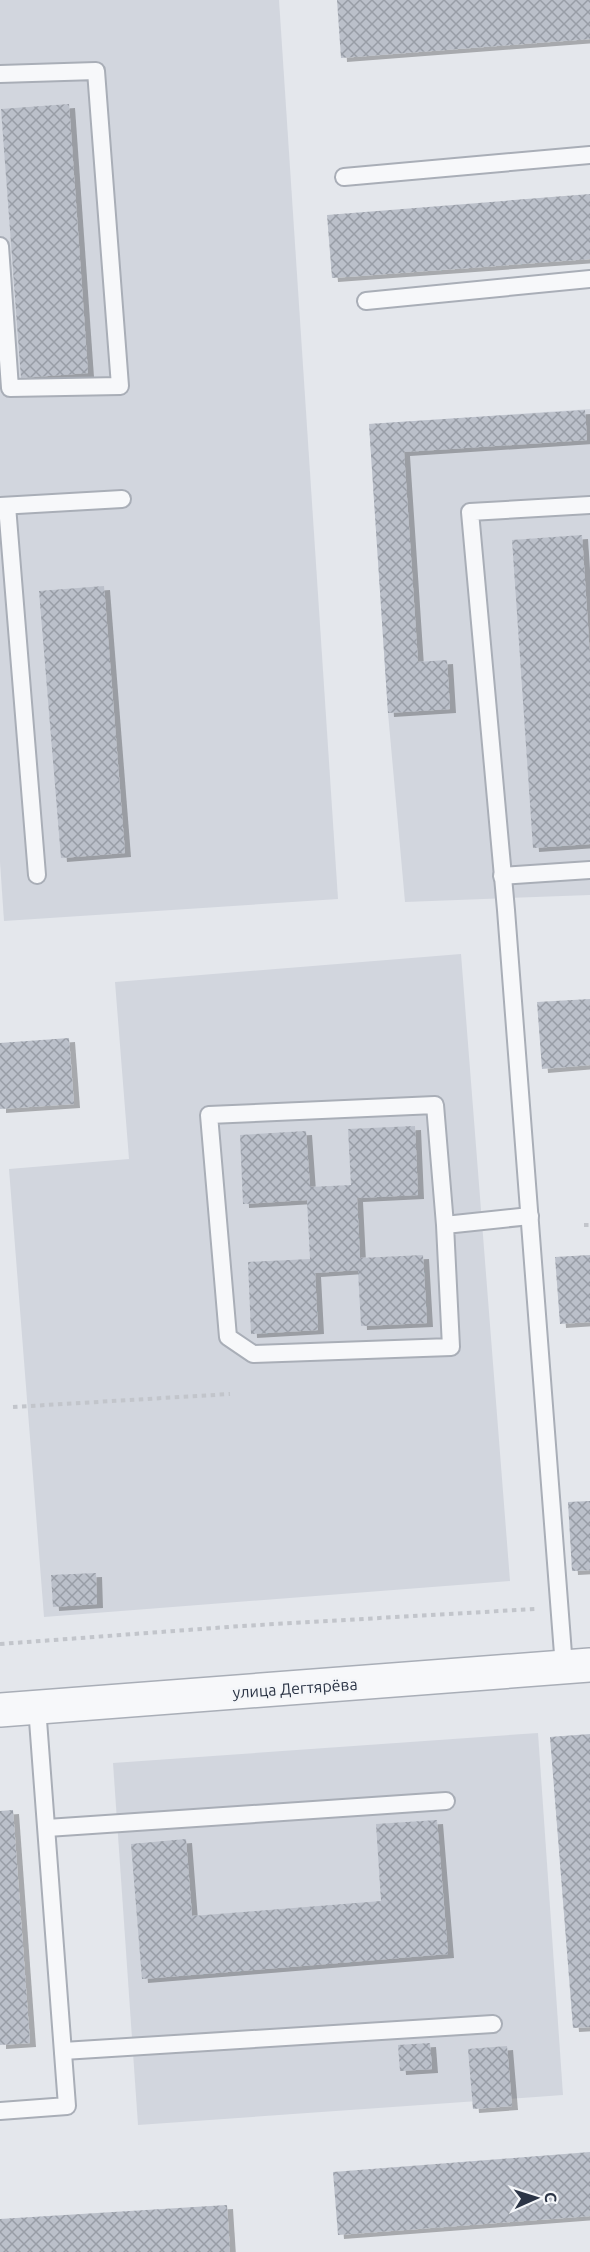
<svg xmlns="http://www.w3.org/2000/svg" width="590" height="2252" font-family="Ubuntu,sans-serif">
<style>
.built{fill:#d2d6de}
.building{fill:url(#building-cross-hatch);filter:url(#shadow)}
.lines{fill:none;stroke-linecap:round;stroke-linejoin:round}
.service-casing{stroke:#a9aeb7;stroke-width:20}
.tertiary-casing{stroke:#a9aeb7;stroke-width:36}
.path{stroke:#c2c5cb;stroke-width:4;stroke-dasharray:4.5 4.5;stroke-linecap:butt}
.service{stroke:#f7f8fa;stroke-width:16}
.tertiary{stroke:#f7f8fa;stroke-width:33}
.labels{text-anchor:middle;stroke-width:5;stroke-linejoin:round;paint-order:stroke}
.street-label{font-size:16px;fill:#2b3445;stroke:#f4f6f9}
</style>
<defs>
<pattern id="building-cross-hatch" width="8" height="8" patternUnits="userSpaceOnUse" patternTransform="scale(1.5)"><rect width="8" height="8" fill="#bbc0ca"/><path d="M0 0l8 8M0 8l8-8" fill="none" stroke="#989da6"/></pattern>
<filter id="shadow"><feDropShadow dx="6" dy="4" stdDeviation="0" flood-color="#0004"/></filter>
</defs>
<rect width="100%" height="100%" fill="#e4e7ec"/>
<!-- built -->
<g class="built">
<path d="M0,0H279L338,899L4,921L0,862Z"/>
<path d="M590,409V895L405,902L388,713L369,424Z"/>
<path d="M461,954L510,1581L44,1617L9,1169L129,1159L115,982Z"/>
<path d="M538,1733L563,2095L138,2125L113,1763Z"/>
</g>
<!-- building -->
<g class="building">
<path d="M337,0H590V39L341,58Z"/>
<path d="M69,104L88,373L21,378L1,109Z"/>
<path d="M590,194V259L332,278L327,215Z"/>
<path d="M585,410L587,440L404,452L418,662L447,660L450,709L388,713L369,424Z"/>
<path d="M582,535L590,657V844L533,848L512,540Z"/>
<path d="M104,586L125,853L61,858L39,591Z"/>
<path d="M590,999V1065L542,1069L537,1002Z"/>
<path d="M69,1038L74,1104L0,1109V1043Z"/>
<path d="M415,1126L418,1195L357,1198L360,1258L423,1255L427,1323L361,1326L358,1270L315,1273L318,1330L251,1334L248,1262L310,1259L307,1200L243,1204L240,1135L306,1131L310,1187L351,1185L348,1129Z"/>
<path d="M590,1255V1322L560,1324L555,1257Z"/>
<path d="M590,1501V1570L572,1571L568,1502Z"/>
<path d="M96,1573L97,1604L53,1607L51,1575Z"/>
<path d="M590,1734V2027L573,2028L550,1737Z"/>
<path d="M13,1810L30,2043L0,2045V1811Z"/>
<path d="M437,1820L448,1954L142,1979L131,1844L186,1839L192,1916L381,1901L376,1824Z"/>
<path d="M430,2043L432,2069L400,2071L398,2045Z"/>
<path d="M507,2046L512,2106L473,2109L468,2049Z"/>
<path d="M590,2152V2216L338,2235L333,2172Z"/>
<path d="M227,2205L230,2252H0V2219Z"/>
</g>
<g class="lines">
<!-- service casing -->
<g class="service-casing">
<g id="service">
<path d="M0,74L96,71L120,386L10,388L0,246"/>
<path d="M344,177L590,155"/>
<path d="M366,301L590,279"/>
<path d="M0,506L122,499"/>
<path d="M7,506L37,875"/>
<path d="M502,876L590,870"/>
<path d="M445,1225L451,1347L253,1354L228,1337L209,1115L435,1105L445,1225L530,1216"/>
<path d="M564,1667L506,910L470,512L590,505"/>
<path d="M47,1828L446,1801"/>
<path d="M63,2051L493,2024"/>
<path d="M0,2111L67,2106L37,1707"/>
</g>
</g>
<!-- tertiary casing -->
<g class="tertiary-casing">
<path id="tertiary" d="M0,1710L590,1665"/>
</g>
<!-- path -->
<g class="path">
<path d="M584,1225H590"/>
<path d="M13,1407L230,1394"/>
<path d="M0,1644L241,1626L535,1609"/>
</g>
<!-- service -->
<use href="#service" class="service"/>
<!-- tertiary -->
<use href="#tertiary" class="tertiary"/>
</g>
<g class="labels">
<!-- street labels -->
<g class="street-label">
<text transform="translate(295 1688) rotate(-4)" y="6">улица Дегтярёва</text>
</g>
</g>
<!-- north arrow -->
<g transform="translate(536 2198) rotate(87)" stroke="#f4f6f9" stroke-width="4.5" paint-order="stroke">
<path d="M0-4.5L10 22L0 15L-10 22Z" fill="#2b3445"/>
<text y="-9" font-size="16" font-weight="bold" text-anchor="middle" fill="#2b3445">С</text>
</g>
</svg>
